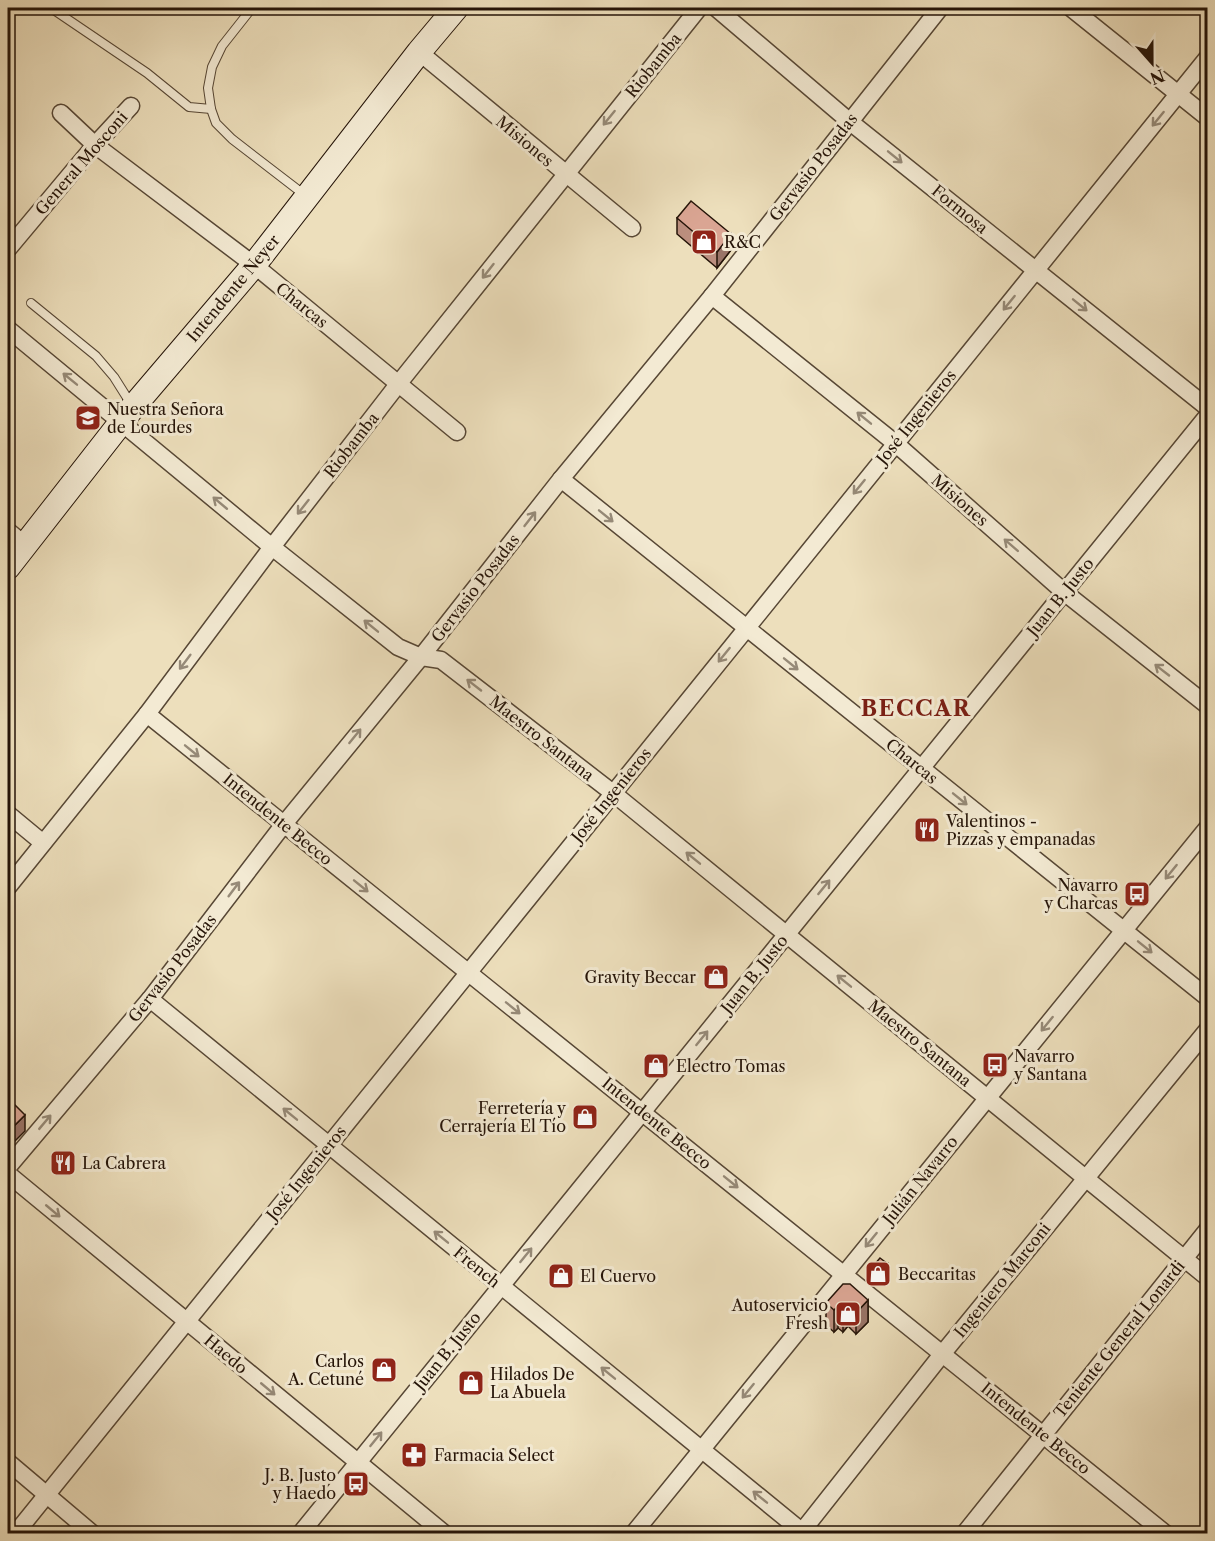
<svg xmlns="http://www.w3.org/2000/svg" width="1215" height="1541" font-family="'Libre Caslon Text',serif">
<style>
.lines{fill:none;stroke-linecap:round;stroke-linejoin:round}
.lane-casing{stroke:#574735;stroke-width:10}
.street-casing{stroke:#574735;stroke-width:19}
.secondary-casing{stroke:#251408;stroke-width:26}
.lane{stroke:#f3ead3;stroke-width:8}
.street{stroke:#f3ead3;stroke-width:16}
.secondary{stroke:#f3ead3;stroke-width:24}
.wall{fill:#bb8e7e;stroke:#251408;stroke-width:1.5}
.shaded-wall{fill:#997467;stroke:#251408;stroke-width:1.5}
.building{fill:#daa593;stroke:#251408;stroke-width:1.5}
.oneway{stroke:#968a78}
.labels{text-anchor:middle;stroke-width:6;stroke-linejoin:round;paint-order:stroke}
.street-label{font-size:16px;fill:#251408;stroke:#f3ead3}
.poi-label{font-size:16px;fill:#251408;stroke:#f3ead3;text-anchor:start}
.district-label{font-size:22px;font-weight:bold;letter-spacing:1.5px;fill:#7a1f14;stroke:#f3ead3}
</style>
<rect width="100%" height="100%" fill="#eddfbc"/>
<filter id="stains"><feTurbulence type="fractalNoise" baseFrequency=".00333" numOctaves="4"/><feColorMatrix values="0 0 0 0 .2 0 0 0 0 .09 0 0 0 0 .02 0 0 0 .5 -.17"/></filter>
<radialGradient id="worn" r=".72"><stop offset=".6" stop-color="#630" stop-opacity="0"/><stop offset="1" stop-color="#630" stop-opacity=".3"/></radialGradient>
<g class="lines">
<!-- lane casing -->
<g class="lane-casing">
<g id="lane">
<path d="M51,8L147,73L189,107L211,109"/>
<path d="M252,8L222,46L212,67L208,88L211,109L216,123L232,139L306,196"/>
<path d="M31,303L96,356L114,377L131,404"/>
</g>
</g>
<!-- street casing -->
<g class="street-casing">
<g id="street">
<path d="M716,8L849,121L1208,408"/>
<path d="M1071,8L1208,118"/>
<path d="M419,52L632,228"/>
<path d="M61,113L95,145L254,265L457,432"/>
<path d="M8,249L95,145L131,106"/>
<path d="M712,296L895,443L1064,592L1208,706"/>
<path d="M8,329L272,547L398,647L421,657L441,660L613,793L1208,1278"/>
<path d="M561,479L1208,998"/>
<path d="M8,531L25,545"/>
<path d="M147,714L1166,1534"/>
<path d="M8,814L43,843"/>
<path d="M8,887L147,714L272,547L399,383L699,8"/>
<path d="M150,999L805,1534"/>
<path d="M8,1167L150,999L284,824L421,657L561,479L712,296L940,8"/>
<path d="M8,1174L445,1534"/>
<path d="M8,1462L93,1534"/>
<path d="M15,1534L1208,57"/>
<path d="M300,1534L1208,415"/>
<path d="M633,1534L1208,827"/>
<path d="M800,1534L943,1353L1208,1029"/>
<path d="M964,1534L1208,1229"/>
</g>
</g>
<!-- secondary casing -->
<g class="secondary-casing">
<path id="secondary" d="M8,567L133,407L254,265L419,52L456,8"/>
</g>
<!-- lane -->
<use href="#lane" class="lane"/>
<!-- street -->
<use href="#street" class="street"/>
<!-- secondary -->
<use href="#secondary" class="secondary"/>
</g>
<!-- wall -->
<g class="wall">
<path d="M677,218L731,250L717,268L677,234Z"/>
<path d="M888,1270L876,1284L868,1278V1272Z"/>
<path d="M868,1300V1322L856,1334L848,1326L843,1332L838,1328L834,1332L826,1325V1303Z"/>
</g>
<!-- shaded-wall -->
<g class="shaded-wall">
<path d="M731,234V250L717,268V252Z"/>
<path d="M25,1115V1131L8,1148V1132Z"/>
<path d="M888,1264V1270L876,1284V1278Z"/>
<path d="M868,1300V1322L856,1334V1313Z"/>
<path d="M848,1305V1326L843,1332V1310Z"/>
<path d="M838,1306V1328L834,1332V1310Z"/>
</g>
<!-- building -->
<g class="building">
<path d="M691,201L731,234L717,252L677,218Z"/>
<path d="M8,1098L25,1115L8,1132Z"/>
<path d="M880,1258L888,1264L876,1278L868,1272Z"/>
<path d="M843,1284H850L868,1300L856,1313L848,1305L843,1310L838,1306L834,1310L826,1303Z"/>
</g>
<!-- one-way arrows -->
<defs><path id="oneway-shaft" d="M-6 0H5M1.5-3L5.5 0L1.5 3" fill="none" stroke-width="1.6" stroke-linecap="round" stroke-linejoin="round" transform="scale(1.5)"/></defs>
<g class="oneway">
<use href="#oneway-shaft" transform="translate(609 118) rotate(129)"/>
<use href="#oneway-shaft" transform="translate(1158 119) rotate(129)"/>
<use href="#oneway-shaft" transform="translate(895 157) rotate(39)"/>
<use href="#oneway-shaft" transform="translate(488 271) rotate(128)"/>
<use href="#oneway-shaft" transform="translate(1009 303) rotate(129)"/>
<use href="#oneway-shaft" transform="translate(1080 305) rotate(39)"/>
<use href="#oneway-shaft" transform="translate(70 379) rotate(-141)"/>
<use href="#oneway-shaft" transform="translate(864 418) rotate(-141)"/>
<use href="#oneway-shaft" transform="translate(859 487) rotate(129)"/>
<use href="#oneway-shaft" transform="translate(220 503) rotate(-140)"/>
<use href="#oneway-shaft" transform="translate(303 507) rotate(128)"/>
<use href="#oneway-shaft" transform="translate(606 516) rotate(39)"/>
<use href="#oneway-shaft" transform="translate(530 519) rotate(-52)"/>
<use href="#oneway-shaft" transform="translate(1011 545) rotate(-139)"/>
<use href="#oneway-shaft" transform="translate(371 626) rotate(-141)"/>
<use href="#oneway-shaft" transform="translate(724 655) rotate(129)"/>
<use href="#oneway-shaft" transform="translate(185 662) rotate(127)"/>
<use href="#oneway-shaft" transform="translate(791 664) rotate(39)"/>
<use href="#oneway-shaft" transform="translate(1162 670) rotate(-142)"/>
<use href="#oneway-shaft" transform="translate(474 685) rotate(-142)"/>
<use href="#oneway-shaft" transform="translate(355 736) rotate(-51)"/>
<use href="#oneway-shaft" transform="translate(192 751) rotate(39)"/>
<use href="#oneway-shaft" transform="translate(960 799) rotate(39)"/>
<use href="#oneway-shaft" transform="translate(693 858) rotate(-141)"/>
<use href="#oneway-shaft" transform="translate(1171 872) rotate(129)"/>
<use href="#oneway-shaft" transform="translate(361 886) rotate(39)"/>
<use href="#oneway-shaft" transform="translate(824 887) rotate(-51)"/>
<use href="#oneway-shaft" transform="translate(234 889) rotate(-53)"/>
<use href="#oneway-shaft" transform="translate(1145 947) rotate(39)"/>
<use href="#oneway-shaft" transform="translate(844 981) rotate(-141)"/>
<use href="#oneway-shaft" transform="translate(513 1008) rotate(39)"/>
<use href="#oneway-shaft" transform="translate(1047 1024) rotate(129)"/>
<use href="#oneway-shaft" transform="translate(702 1038) rotate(-51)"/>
<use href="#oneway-shaft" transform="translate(290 1114) rotate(-141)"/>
<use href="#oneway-shaft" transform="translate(45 1122) rotate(-50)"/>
<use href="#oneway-shaft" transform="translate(731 1182) rotate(39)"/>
<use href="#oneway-shaft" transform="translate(53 1211) rotate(40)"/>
<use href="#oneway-shaft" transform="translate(441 1237) rotate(-141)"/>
<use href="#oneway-shaft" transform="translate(871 1240) rotate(129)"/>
<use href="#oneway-shaft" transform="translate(526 1255) rotate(-51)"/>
<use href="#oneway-shaft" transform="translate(608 1373) rotate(-141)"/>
<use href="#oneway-shaft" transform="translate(268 1389) rotate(40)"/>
<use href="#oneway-shaft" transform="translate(748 1391) rotate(129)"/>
<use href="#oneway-shaft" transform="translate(376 1439) rotate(-51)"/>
<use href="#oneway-shaft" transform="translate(760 1497) rotate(-141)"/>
</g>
<!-- icons -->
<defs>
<g id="shop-square" transform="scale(1.35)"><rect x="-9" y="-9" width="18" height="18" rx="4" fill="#8f2418" stroke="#f3ead3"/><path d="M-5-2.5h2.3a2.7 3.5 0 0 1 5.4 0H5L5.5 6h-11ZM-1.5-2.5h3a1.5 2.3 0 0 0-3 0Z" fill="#fff"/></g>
<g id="school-square" transform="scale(1.35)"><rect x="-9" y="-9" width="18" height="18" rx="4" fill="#8f2418" stroke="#f3ead3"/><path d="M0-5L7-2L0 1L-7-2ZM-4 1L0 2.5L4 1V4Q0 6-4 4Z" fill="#fff"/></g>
<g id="restaurant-square" transform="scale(1.35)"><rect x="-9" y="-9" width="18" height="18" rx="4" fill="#8f2418" stroke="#f3ead3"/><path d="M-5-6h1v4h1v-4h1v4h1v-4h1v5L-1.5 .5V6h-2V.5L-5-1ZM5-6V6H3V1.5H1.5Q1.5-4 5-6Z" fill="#fff"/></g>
<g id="bus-square" transform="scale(1.35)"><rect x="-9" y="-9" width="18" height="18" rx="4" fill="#8f2418" stroke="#f3ead3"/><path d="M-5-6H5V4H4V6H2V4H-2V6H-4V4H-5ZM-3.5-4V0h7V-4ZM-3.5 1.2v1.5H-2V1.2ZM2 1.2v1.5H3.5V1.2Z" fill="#fff"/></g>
<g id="pharmacy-square" transform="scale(1.35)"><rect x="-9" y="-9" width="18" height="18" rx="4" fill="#8f2418" stroke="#f3ead3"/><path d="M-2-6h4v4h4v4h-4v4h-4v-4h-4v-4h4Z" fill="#fff"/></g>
</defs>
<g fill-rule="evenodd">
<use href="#shop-square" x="704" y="242"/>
<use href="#school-square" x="88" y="418"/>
<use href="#restaurant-square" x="927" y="830"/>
<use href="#bus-square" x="1137" y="894"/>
<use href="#shop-square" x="716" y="977"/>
<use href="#bus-square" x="995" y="1065"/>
<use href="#shop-square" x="656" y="1066"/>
<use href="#shop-square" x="585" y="1117"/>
<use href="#restaurant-square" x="63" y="1163"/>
<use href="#shop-square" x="878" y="1274"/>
<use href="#shop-square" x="561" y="1276"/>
<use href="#shop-square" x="848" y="1314"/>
<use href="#shop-square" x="384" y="1370"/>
<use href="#shop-square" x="471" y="1383"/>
<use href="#pharmacy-square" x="414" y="1455"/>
<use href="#bus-square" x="356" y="1484"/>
</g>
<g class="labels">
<!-- street labels -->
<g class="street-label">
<text transform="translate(653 65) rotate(-51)" y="6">Riobamba</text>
<text transform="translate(525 141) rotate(40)" y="6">Misiones</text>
<text transform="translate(81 163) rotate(-49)" y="6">General Mosconi</text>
<text transform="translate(813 167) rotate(-52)" y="6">Gervasio Posadas</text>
<text transform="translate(960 209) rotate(39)" y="6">Formosa</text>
<text transform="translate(233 288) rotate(-50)" y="6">Intendente Neyer</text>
<text transform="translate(302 305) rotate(39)" y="6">Charcas</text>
<text transform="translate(916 417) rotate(-51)" y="6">José Ingenieros</text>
<text transform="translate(351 445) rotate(-52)" y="6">Riobamba</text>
<text transform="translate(960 500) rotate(41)" y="6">Misiones</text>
<text transform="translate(475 588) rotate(-52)" y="6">Gervasio Posadas</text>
<text transform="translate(1060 597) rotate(-51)" y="6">Juan B. Justo</text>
<text transform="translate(542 738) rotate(38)" y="6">Maestro Santana</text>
<text transform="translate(912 761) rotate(39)" y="6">Charcas</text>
<text transform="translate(611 795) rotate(-51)" y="6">José Ingenieros</text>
<text transform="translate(278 819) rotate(39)" y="6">Intendente Becco</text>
<text transform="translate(172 968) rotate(-52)" y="6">Gervasio Posadas</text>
<text transform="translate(754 974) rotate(-51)" y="6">Juan B. Justo</text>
<text transform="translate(920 1043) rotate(39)" y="6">Maestro Santana</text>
<text transform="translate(657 1123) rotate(39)" y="6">Intendente Becco</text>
<text transform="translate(306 1173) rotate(-51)" y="6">José Ingenieros</text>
<text transform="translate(920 1180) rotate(-51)" y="6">Julián Navarro</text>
<text transform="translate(477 1267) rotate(39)" y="6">French</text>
<text transform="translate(1002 1280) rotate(-51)" y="6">Ingeniero Marconi</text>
<text transform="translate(1119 1339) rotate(-51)" y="6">Teniente General Lonardi</text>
<text transform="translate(447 1351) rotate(-51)" y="6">Juan B. Justo</text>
<text transform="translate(226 1354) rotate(40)" y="6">Haedo</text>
<text transform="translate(1036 1428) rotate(39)" y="6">Intendente Becco</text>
</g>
<!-- poi labels -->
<g class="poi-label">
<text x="724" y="248">R&amp;C</text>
<text x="107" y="415">Nuestra Señora<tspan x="107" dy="18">de Lourdes</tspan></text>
<text x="946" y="827">Valentinos -<tspan x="946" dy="18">Pizzas y empanadas</tspan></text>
<text x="1118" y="891" text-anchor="end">Navarro<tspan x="1118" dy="18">y Charcas</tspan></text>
<text x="696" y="983" text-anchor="end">Gravity Beccar</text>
<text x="1014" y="1062">Navarro<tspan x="1014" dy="18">y Santana</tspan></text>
<text x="676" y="1072">Electro Tomas</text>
<text x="566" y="1114" text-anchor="end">Ferretería y<tspan x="566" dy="18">Cerrajería El Tío</tspan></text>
<text x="82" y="1169">La Cabrera</text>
<text x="898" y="1280">Beccaritas</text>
<text x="580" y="1282">El Cuervo</text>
<text x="828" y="1311" text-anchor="end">Autoservicio<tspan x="828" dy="18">Fresh</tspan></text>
<text x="364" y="1367" text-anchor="end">Carlos<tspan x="364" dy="18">A. Cetuné</tspan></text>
<text x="490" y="1380">Hilados De<tspan x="490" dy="18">La Abuela</tspan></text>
<text x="434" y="1461">Farmacia Select</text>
<text x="336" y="1481" text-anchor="end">J. B. Justo<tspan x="336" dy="18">y Haedo</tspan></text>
</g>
<!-- district labels -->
<g class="district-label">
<text x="916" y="716">BECCAR</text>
</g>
</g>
<!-- margin -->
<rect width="1215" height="1541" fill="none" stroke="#eddfbc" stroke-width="30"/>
<rect x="9" y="9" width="1197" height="1523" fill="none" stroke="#251408" stroke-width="3"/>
<rect x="15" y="15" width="1185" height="1511" fill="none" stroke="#251408" stroke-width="1.5"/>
<!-- north arrow -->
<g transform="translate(1152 63) rotate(159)" stroke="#f3ead3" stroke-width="4.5" paint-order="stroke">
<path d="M0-4.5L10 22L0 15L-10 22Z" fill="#251408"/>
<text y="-9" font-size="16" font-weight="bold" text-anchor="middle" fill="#251408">N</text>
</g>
<rect width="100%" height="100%" filter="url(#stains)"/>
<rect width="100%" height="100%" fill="url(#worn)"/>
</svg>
